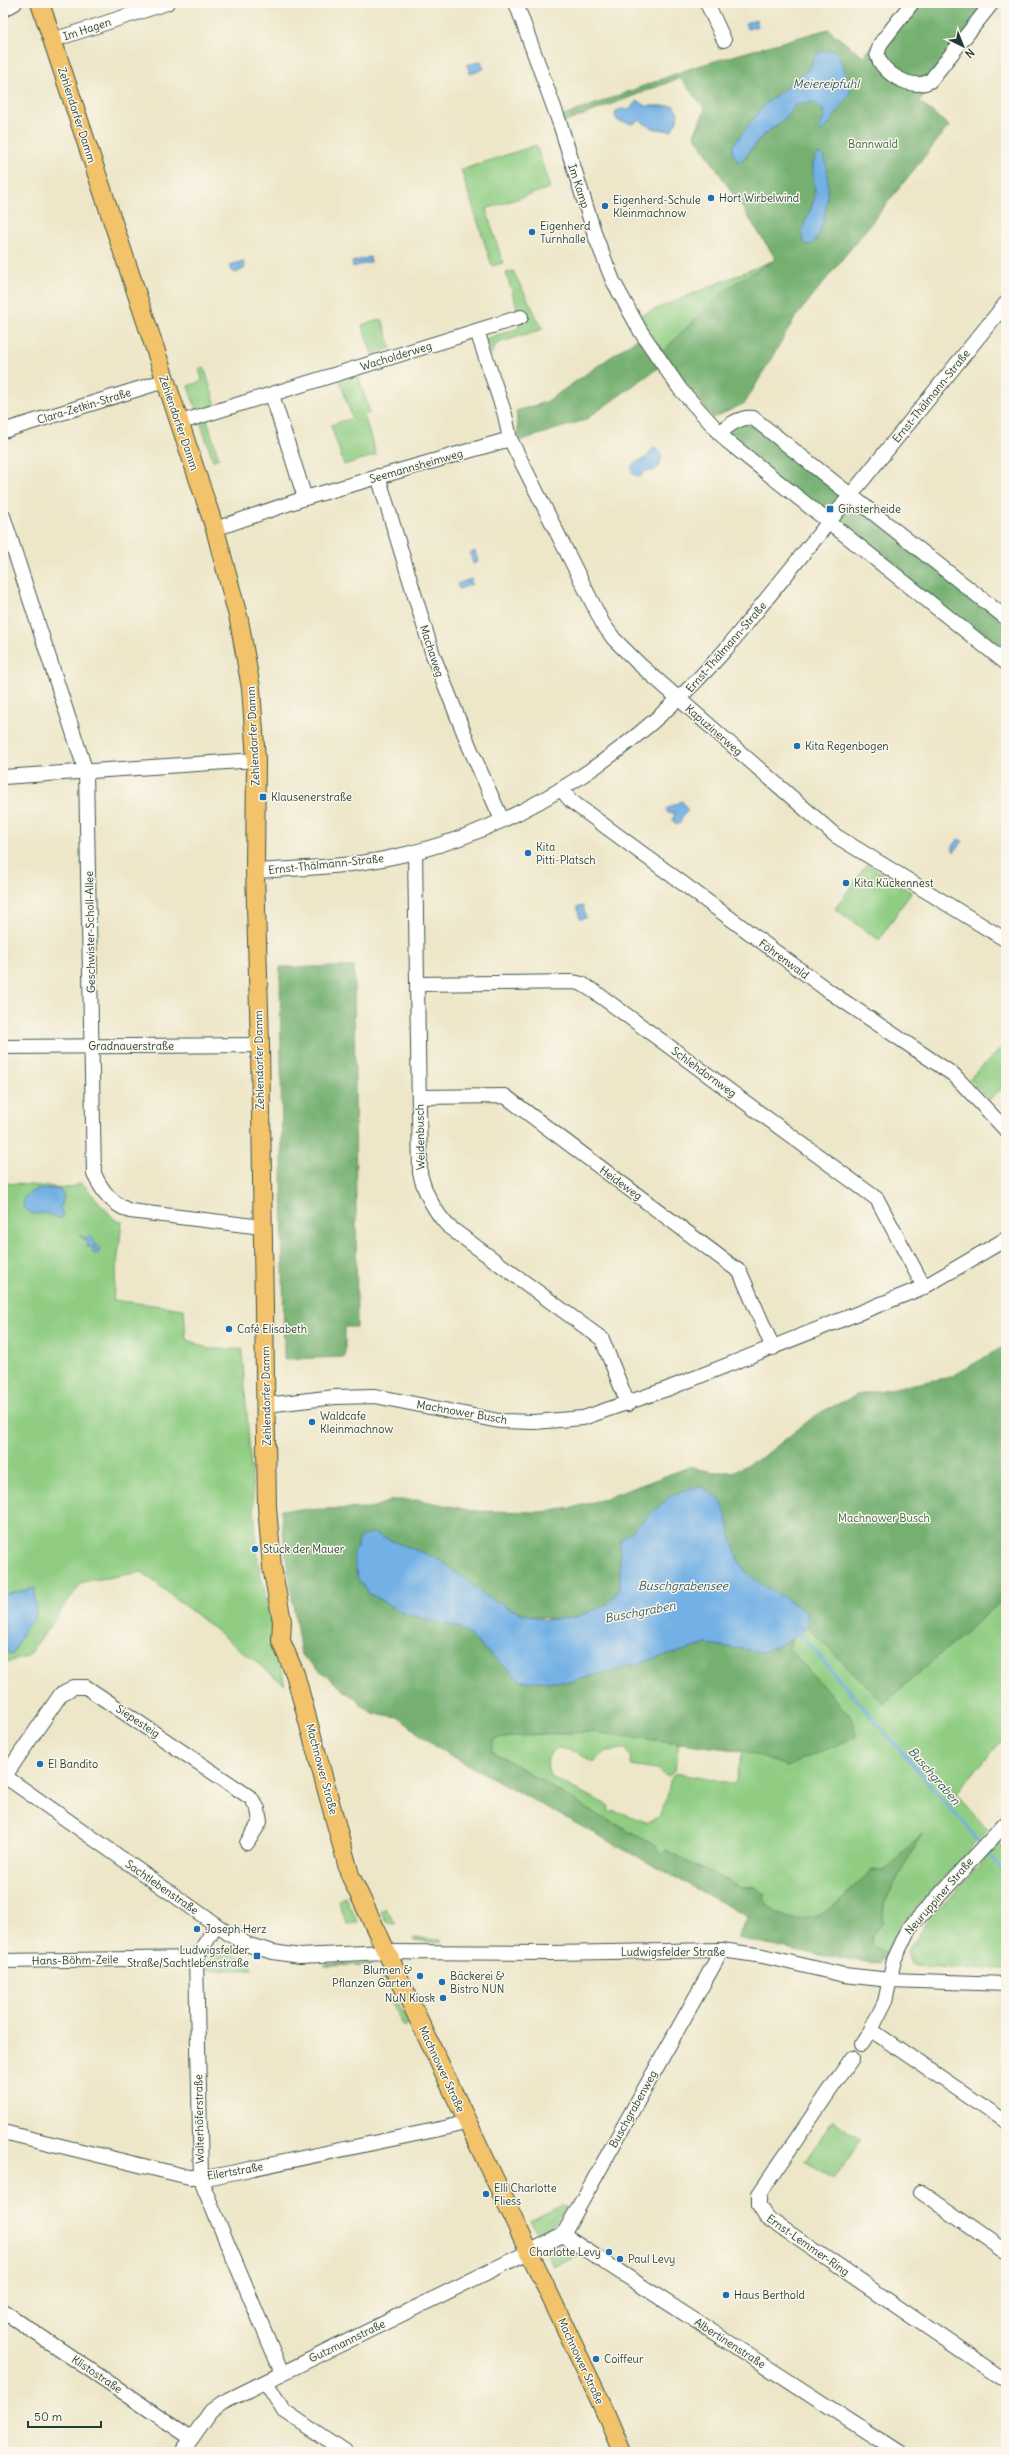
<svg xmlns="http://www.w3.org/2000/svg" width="1009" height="2455" font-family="Delius,sans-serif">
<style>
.green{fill:#90cd83;stroke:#58855c}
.forest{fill:#74b071;stroke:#4a7652;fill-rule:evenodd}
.water{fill:#72b0e5;stroke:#48768c}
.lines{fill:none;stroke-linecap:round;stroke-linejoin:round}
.stream{stroke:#72b0e5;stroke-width:3}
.minor-casing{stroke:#3e564a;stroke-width:16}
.major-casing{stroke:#3e564a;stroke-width:20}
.minor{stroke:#fff;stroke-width:14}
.major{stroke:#f2c36a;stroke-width:18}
.poi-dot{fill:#1f6fb2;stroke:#fbf7ec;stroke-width:1.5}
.labels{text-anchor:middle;stroke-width:3;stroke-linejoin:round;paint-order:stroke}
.street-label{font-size:11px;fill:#1f3d34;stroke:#fbf7ec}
.park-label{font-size:11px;fill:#3b6148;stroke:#fbf7ec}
.poi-label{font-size:11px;fill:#1f3d34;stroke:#fbf7ec;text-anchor:start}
.water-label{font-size:12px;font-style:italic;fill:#345a60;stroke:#fbf7ec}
</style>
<rect width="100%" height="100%" fill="#fbf7ec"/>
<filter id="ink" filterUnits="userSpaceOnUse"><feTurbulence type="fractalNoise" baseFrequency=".025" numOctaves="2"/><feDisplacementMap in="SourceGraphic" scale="8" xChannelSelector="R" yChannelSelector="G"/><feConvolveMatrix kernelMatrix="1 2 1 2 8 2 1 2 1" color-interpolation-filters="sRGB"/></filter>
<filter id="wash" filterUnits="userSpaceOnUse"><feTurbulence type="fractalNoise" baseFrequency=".012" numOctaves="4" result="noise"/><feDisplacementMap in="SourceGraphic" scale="16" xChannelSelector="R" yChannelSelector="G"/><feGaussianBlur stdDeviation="0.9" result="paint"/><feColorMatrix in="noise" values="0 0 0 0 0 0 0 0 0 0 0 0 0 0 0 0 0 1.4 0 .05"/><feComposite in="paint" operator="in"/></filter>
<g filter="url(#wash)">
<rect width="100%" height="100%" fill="#ede6c8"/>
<!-- green -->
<g class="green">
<path d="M536,145L550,188L486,209L503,263L492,266L461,170Z"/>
<path d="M777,259L729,287L662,352L639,316Z"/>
<path d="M513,271L543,329L496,344L490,356L485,339L519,328L518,311L506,273Z"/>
<path d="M382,319L391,348L372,354L362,325Z"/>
<path d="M204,367L216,406L204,410L219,458L213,460L188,386L202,381L199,369Z"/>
<path d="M357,372L370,413L364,415L376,455L344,465L331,425L352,418L339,378Z"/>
<path d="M867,864L911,892L879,940L835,909Z"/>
<path d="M1006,1044V1085L989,1100L969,1079Z"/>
<path d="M3,1183L69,1188L82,1183L115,1220L122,1221L113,1300L184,1309L186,1339L209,1349H242L258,1561L285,1685L142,1572L82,1582L27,1657L3,1663Z"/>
<path d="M1006,1597V1736L956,1793L988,1830L899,1927L886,1954L872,1946L871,1938L883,1922L884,1903L920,1836L884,1871L872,1870C844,1893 815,1939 773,1912C766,1908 760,1894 755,1887L741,1888L666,1850L661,1854L655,1845L599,1816L491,1750L494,1739L540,1734L592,1732L679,1743L675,1769L668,1777L657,1769L631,1765L630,1755L626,1749L607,1751L593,1762L578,1752L558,1748C546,1753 545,1767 551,1777L609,1806L608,1810L612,1812L613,1810L646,1822L659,1817C661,1809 666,1803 667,1797C670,1787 668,1781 675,1773L735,1784L743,1751L787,1766L853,1719L789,1649L791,1640L808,1626L884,1703Z"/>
<path d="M999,1843L1006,1850V1970L915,1966L911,1964L907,1952L928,1921Z"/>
<path d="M346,1897L358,1923L347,1924L338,1901Z"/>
<path d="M385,1908L396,1924L387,1923L381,1912Z"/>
<path d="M413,1938L441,1940V1943L413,1940Z"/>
<path d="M221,1948L250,1962L252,1970H205L204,1964Z"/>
<path d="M371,1963V1965L324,1966L326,1964Z"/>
<path d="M388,1975L392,1985L385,1989L379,1981Z"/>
<path d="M394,1994L408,2024L404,2027L388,1996Z"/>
<path d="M833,2120L861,2139L833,2180L805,2161Z"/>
<path d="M562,2205L567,2206L557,2221L538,2235L530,2221Z"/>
<path d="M563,2245L579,2255L553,2267L546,2253Z"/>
</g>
<!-- forest -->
<g class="forest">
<path d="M906,3H999L919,101L949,126L795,318L745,403L713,418L662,352L729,287L776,259L694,135L705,109L680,78L560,124L558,118L694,67L828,29L863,57ZM822,51L839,56L851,90L828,126L823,110L813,102L796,104L789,115L759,140L745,158L764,105L808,70L815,57ZM812,163L826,203L809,215C815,197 816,182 812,163Z"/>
<path d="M638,338L658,368L585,420L519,441L516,411L546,402Z"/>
<path d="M747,417L1006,618V663L727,441V427Z"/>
<path d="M280,967H354L357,1327H345V1357L284,1359Z"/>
<path d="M1006,1345V1597L884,1703L818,1638L808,1626L807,1614C789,1596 761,1591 745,1570C738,1563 735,1549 731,1539L621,1567C620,1593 616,1600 592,1611C558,1626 521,1617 489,1598C482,1594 476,1588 469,1584C433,1569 396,1553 360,1537L357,1547L353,1551L357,1577L368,1593L405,1614L461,1628L521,1681L570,1682L707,1644L762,1652L791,1640L789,1649L853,1719L856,1737L787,1766L743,1751L592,1732L540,1734L494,1739L491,1750L599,1816L655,1845L661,1854L666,1850L742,1888L755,1887L766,1894L764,1899C772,1912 780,1918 796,1919C830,1921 848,1890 872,1870L884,1871L922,1833L884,1903L883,1922L871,1938L872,1946L886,1954L885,1959L878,1964L820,1955L737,1938L748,1917L439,1749L398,1717L372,1713L301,1655L285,1551L281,1510L371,1508L393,1500H419L474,1511L540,1512L572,1508L604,1499L689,1467L714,1472H732L763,1457L817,1414L857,1395L951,1377Z"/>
</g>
<!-- water -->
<g class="water">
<path d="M756,20L758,26L747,29L745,23Z"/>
<path d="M833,50L839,56L851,90C848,98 828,128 821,132L819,130L824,117L823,110L813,102L796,104C785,123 771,126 758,141C751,148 747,157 739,162C733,157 732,153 733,145L764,105L808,70L815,57L822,51Z"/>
<path d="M481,61L484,69L470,74L467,65Z"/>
<path d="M637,101L646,106H674L678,113L677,121L671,131L652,128L639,120L633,124L618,121L615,116L616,111L621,109L629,110Z"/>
<path d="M818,154L823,156C833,172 827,235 810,245L805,244C796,229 813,212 815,196C816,184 808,163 818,154Z"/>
<path d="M370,257L371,262L353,267L352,262Z"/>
<path d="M243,261L245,268L236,273L232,271L230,265Z"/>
<path d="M654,447L662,455L659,467L654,471H646L640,477L633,474L631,467L634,463L646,458Z"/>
<path d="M475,551L478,562L473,564L470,553Z"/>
<path d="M471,579L472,584L459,589L457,584Z"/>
<path d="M682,801L688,811L682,817L680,823L676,825L673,820L675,813H668L666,809Z"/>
<path d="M958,839L963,841L954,852L952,848Z"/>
<path d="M583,906L586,918L580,919L577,907Z"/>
<path d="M56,1189L60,1190L64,1197L60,1208L63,1215L61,1219L45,1213L32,1214L24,1208L23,1199C32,1188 43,1189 56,1189Z"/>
<path d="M79,1235L86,1238L89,1236L100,1249L98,1253L94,1254L92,1252L94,1247H87L88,1242Z"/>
<path d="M699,1486C705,1490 714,1494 719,1499C728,1510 732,1556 745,1571C763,1590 789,1596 807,1614L808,1626L791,1640L762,1652L707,1644L570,1682L521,1681L461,1628L405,1614L368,1593L357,1577L353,1551L357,1547L360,1537L372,1533L439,1559L489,1598L515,1611L544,1620L577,1617L611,1602L620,1586V1541L672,1495Z"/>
<path d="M35,1588L36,1618L25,1627L13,1654L9,1655L3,1643V1595Z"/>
</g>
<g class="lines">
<!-- stream -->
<g class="stream">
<path d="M796,1633L800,1634L982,1845"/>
<path d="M986,1851L1006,1874"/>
</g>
</g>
</g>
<g filter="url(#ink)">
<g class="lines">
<!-- minor casing -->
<g class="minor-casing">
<g id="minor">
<path d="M516,3L560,124L596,238L613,281L641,332L680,389L727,441L1006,663"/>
<path d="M707,3L724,40"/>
<path d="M912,3L881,43L877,54C882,74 912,91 930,81L992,3"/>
<path d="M3,10L15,3"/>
<path d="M53,40L167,3"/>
<path d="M477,331L505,415L510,439L603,624L614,639L639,664L836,836L1006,940"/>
<path d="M272,395L305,498"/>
<path d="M178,423L521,317"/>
<path d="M3,431L164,381"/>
<path d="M719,433C728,426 740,416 753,418L1006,618"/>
<path d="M378,476L433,655L470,748L502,820"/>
<path d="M3,516L86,772L94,1174C102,1191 112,1204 130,1211L262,1227"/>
<path d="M215,529L305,498L510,439"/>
<path d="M3,777L256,760"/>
<path d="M561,789L571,801L830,992L954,1075L1006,1130"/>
<path d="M415,852L420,1173C425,1194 434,1211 449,1227L602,1339L628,1404"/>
<path d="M255,871C300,868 348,867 393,857C523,830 640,747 726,649L1006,303"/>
<path d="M418,984L573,982L582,984L595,992L877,1199L924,1287"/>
<path d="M3,1047L260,1045"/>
<path d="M419,1097L505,1096L740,1272L773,1348"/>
<path d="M266,1405L335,1397L375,1396L499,1421L534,1422L583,1418L667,1389L924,1287L1006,1239"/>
<path d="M3,1775L232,1936L249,1945L273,1952L300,1956L386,1952L552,1953L722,1950L763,1956L844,1975L890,1980L1006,1984"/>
<path d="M5,1776L61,1694L74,1687H86L251,1798L258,1809L260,1822L247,1843"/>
<path d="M216,1926L196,1958L201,2177L204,2188L282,2373"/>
<path d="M3,1961L196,1958"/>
<path d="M871,2030L885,2002L894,1960L909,1928L1006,1823"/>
<path d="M862,2044L871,2030L1006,2122"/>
<path d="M852,2058L759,2194V2206L766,2217L1006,2381"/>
<path d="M3,2132L189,2177H210L231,2173L449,2127L467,2122"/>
<path d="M921,2192L1006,2252"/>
<path d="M563,2235L898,2452"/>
<path d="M3,2311L191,2438"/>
<path d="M266,2382L283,2410L345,2452"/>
<path d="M182,2452L211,2411L222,2403L563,2235L722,1950"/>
</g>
</g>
<!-- major casing -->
<g class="major-casing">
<path id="major" d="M40,3L215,529L239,620L251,688L256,760L255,871L260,1045L267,1507L272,1567L282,1621L281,1641L295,1674L350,1875L602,2405L622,2452"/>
</g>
<!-- minor -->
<use href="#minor" class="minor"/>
<!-- major -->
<use href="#major" class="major"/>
</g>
</g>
<!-- markers -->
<g class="poi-dot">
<circle cx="711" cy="198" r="4"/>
<circle cx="605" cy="206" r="4"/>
<circle cx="532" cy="232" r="4"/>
<rect x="826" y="505" width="8" height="8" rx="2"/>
<circle cx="797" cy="746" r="4"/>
<rect x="259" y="793" width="8" height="8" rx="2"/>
<circle cx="528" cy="853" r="4"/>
<circle cx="846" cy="883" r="4"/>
<circle cx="229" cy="1329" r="4"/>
<circle cx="312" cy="1422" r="4"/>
<circle cx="255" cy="1549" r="4"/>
<circle cx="40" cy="1764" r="4"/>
<circle cx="197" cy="1929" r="4"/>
<rect x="253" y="1952" width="8" height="8" rx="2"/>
<circle cx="420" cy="1976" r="4"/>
<circle cx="442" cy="1982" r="4"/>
<circle cx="443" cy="1998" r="4"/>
<circle cx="486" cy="2194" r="4"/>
<circle cx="609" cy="2252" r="4"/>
<circle cx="620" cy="2259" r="4"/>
<circle cx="726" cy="2295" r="4"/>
<circle cx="596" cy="2359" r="4"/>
</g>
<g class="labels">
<!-- street labels -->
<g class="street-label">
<text transform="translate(87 29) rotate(-18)" y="4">Im Hagen</text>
<text transform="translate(77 115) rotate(72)" y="4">Zehlendorfer Damm</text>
<text transform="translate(579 186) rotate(72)" y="4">Im Kamp</text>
<text transform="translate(396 356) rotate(-17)" y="4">Wacholderweg</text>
<text transform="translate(931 396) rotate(-51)" y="4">Ernst-Thälmann-Straße</text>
<text transform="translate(84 406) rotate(-17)" y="4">Clara-Zetkin-Straße</text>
<text transform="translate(179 423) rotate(71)" y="4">Zehlendorfer Damm</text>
<text transform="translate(416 466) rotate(-16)" y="4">Seemannsheimweg</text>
<text transform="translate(726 647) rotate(-49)" y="4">Ernst-Thälmann-Straße</text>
<text transform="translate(432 651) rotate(72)" y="4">Machaweg</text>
<text transform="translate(714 730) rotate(41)" y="4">Kapuzinerweg</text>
<text transform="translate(253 736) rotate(-93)" y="4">Zehlendorfer Damm</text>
<text transform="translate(326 864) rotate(-6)" y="4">Ernst-Thälmann-Straße</text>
<text transform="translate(90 932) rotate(-91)" y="4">Geschwister-Scholl-Allee</text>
<text transform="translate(784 959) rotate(36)" y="4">Föhrenwald</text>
<text x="131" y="1050">Gradnauerstraße</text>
<text transform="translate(259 1060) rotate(-91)" y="4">Zehlendorfer Damm</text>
<text transform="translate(704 1072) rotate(36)" y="4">Schlehdornweg</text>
<text transform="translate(420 1137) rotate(-91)" y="4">Weidenbusch</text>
<text transform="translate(621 1183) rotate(36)" y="4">Heideweg</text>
<text transform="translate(266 1396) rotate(-91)" y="4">Zehlendorfer Damm</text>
<text transform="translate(462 1412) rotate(10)" y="4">Machnower Busch</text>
<text transform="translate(138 1721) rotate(34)" y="4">Siepesteig</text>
<text transform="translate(322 1769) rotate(75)" y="4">Machnower Straße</text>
<text transform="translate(162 1887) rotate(35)" y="4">Sachtlebenstraße</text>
<text transform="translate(939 1896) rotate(-49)" y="4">Neuruppiner Straße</text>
<text x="673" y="1956">Ludwigsfelder Straße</text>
<text transform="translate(75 1960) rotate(-1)" y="4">Hans-Böhm-Zeile</text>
<text transform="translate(442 2069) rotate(65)" y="4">Machnower Straße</text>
<text transform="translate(633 2109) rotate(-61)" y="4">Buschgrabenweg</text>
<text transform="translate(199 2119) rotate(-91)" y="4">Walterhöferstraße</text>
<text transform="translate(235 2171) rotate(-10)" y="4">Eilertstraße</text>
<text transform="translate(808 2245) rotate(35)" y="4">Ernst-Lemmer-Ring</text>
<text transform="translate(347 2341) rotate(-26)" y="4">Gutzmannstraße</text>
<text transform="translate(730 2343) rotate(33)" y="4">Albertinenstraße</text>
<text transform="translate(581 2361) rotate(65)" y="4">Machnower Straße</text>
<text transform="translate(97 2374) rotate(34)" y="4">Klistostraße</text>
</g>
<!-- park labels -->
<g class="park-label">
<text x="873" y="148">Bannwald</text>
<text x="884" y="1522">Machnower Busch</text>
</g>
<!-- poi labels -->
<g class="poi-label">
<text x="719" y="202">Hort Wirbelwind</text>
<text x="613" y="204">Eigenherd-Schule<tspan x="613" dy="13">Kleinmachnow</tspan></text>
<text x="540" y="230">Eigenherd<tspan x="540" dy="13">Turnhalle</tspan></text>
<text x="838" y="513">Ginsterheide</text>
<text x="805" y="750">Kita Regenbogen</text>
<text x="271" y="801">Klausenerstraße</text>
<text x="536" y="851">Kita<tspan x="536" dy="13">Pitti-Platsch</tspan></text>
<text x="854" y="887">Kita Kückennest</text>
<text x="237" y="1333">Café Elisabeth</text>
<text x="320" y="1420">Waldcafe<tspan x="320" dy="13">Kleinmachnow</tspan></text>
<text x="263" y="1553">Stück der Mauer</text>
<text x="48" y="1768">El Bandito</text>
<text x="205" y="1933">Joseph Herz</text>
<text x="249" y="1954" text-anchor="end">Ludwigsfelder<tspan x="249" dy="13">Straße/Sachtlebenstraße</tspan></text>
<text x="412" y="1974" text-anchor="end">Blumen &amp;<tspan x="412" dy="13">Pflanzen Garten</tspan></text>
<text x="450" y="1980">Bäckerei &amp;<tspan x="450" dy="13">Bistro NUN</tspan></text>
<text x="435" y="2002" text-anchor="end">NuN Kiosk</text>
<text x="494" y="2192">Elli Charlotte<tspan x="494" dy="13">Fliess</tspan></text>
<text x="601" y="2256" text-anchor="end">Charlotte Levy</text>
<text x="628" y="2263">Paul Levy</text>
<text x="734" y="2299">Haus Berthold</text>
<text x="604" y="2363">Coiffeur</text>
</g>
<!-- water labels -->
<g class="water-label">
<text x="826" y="88">Meiereipfuhl</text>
<text x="683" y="1590">Buschgrabensee</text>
<text transform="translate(640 1612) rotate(-11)" y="4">Buschgraben</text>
<text transform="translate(934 1776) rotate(49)" y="4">Buschgraben</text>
</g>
</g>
<!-- margin -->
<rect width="1009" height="2455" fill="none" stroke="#fbf7ec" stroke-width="16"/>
<!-- north arrow -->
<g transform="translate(963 46) rotate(137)" stroke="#fbf7ec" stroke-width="3" paint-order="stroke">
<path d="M0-3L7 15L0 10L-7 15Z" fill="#1f3d34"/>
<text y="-6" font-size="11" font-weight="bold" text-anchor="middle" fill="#1f3d34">N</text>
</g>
<!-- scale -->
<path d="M28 2421v6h73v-6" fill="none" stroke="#1f3d34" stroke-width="2"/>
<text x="34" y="2421" font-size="12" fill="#1f3d34" stroke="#fbf7ec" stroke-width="3" paint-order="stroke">50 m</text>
</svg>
